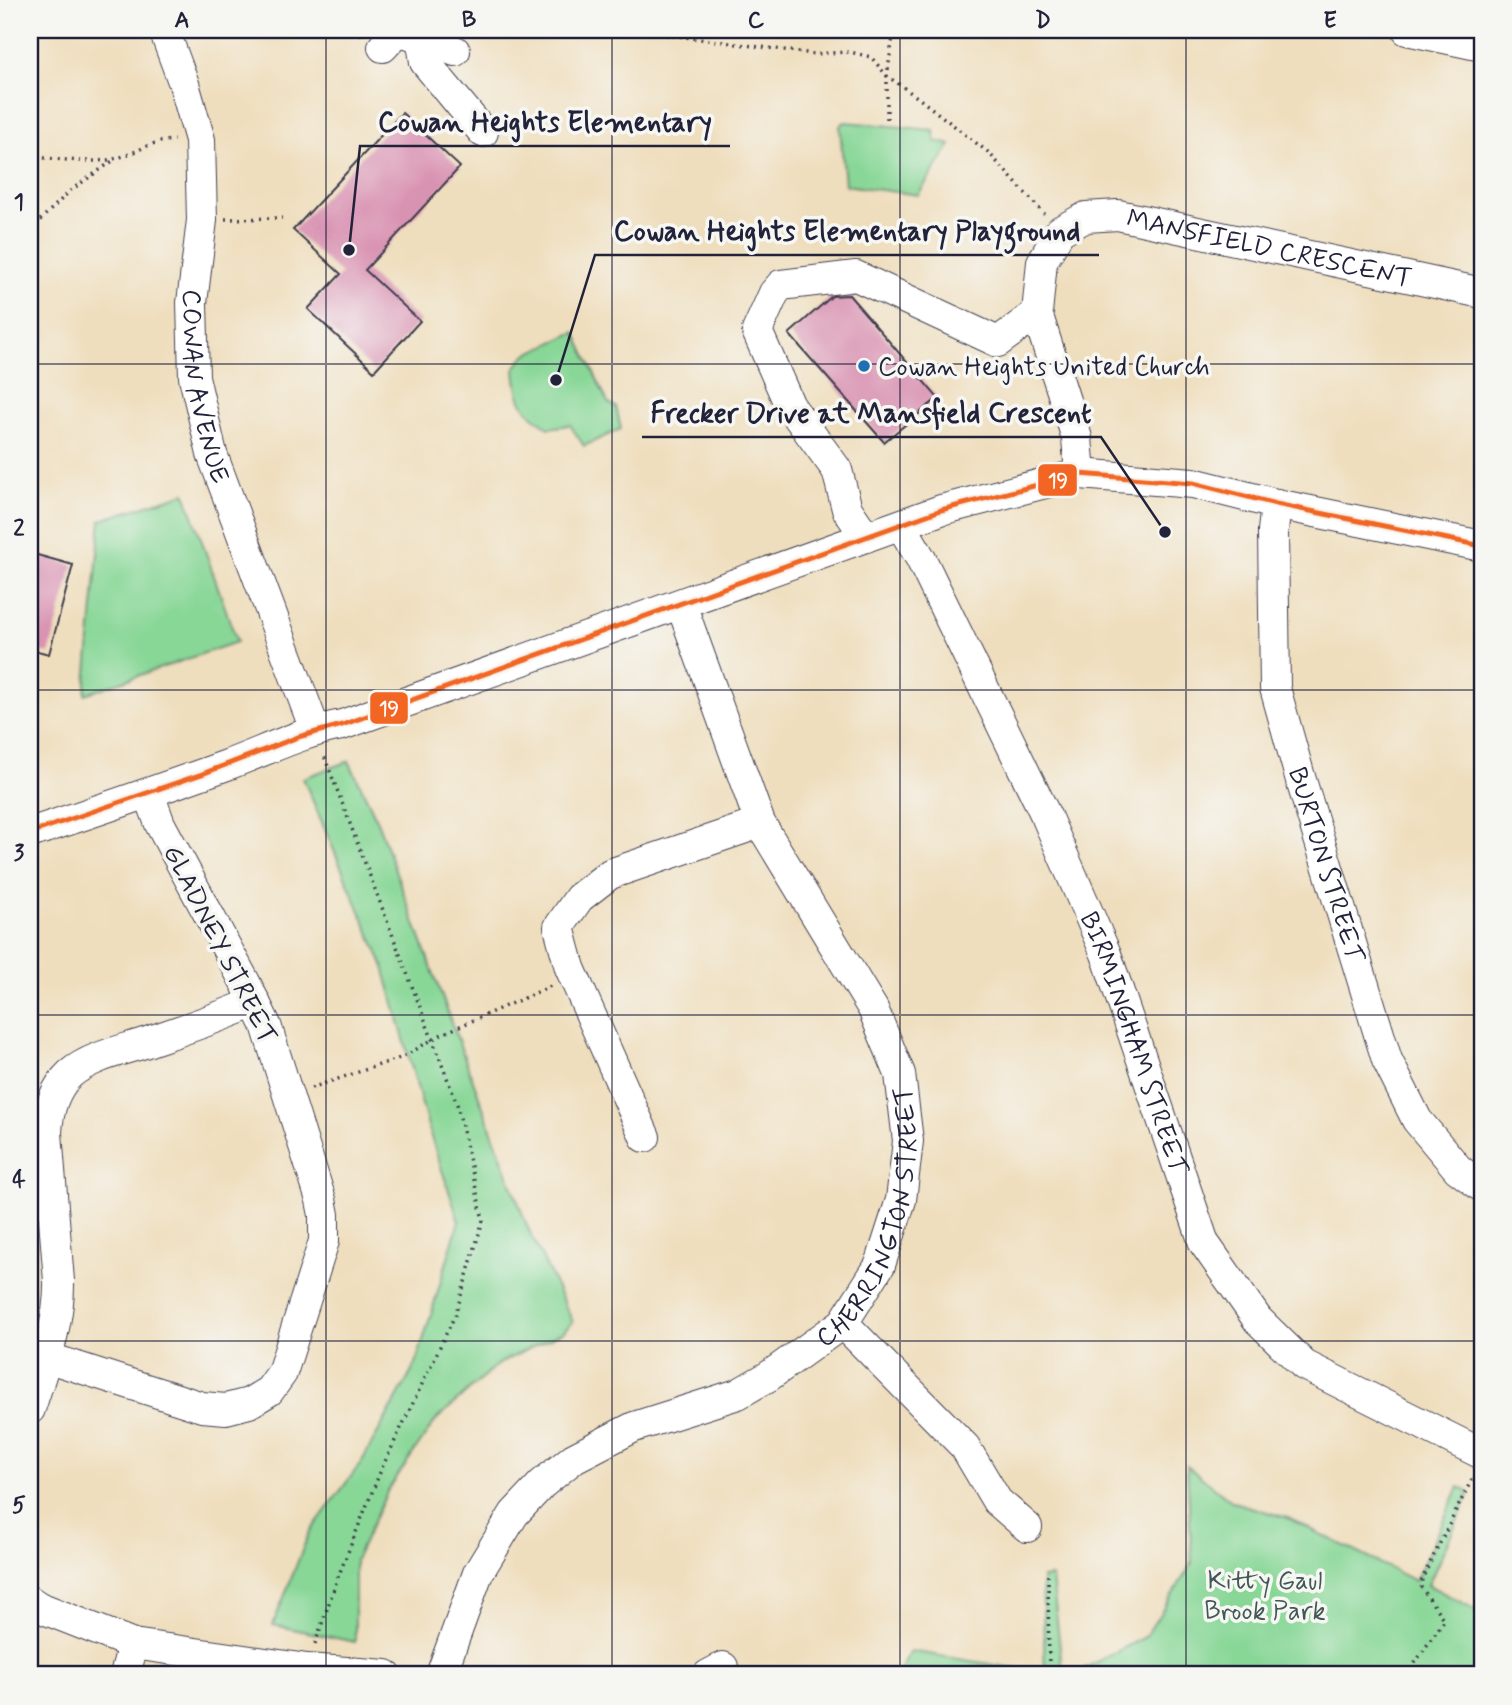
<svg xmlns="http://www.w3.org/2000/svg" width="1512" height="1705" font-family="Mynerve,sans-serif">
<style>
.green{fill:#88d797;stroke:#557c69;stroke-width:2}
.building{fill:#d993b2}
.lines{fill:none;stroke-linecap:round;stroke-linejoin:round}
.minor-casing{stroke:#413e4e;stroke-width:32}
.path{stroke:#413e4e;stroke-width:3.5;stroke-dasharray:2 5;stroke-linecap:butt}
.minor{stroke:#fff;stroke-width:30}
.bus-1-casing{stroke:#f6f6f2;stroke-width:10}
.bus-1{stroke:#f26522;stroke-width:5}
.grid{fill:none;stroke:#22223b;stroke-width:2;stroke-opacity:0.55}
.poi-dot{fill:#1f6fb2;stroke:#f6f6f2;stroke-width:2.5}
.labels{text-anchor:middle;stroke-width:7;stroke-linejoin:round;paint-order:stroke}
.street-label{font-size:26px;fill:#22223b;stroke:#f6f6f2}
.poi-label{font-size:26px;fill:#22223b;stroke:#f6f6f2;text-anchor:start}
.park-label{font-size:26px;fill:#415857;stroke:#f6f6f2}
.leader{fill:none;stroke:#22223b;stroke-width:2.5}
.callout-dot{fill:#22223b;stroke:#f6f6f2;stroke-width:2.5}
.callout-label{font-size:28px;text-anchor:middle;font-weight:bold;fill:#22223b;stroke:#f6f6f2;stroke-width:7;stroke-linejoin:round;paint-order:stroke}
.line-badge{stroke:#f6f6f2;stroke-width:2.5}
.badge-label{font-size:19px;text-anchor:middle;font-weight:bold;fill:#fff}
.neatline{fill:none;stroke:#22223b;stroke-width:2.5}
.grid-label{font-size:23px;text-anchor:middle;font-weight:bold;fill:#22223b}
</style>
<rect width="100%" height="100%" fill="#f6f6f2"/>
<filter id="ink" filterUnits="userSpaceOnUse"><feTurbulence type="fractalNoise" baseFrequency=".0143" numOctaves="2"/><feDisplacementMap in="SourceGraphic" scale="14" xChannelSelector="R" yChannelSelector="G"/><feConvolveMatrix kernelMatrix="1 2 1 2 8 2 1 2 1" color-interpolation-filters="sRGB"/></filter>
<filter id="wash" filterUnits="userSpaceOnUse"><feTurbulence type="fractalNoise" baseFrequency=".00686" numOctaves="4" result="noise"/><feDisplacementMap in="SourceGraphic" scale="28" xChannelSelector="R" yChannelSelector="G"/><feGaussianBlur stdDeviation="1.57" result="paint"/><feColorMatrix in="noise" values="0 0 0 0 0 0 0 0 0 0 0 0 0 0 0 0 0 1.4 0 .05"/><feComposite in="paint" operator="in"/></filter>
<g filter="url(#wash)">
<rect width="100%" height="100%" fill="#efdebd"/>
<!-- green -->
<g class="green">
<path d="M846,122L934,130L935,141L951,145L918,195L845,185L840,127L842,123Z"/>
<path d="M575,332L608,403L616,407L621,429L584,446L570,425L549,428C522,410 517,401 515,368L525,355Z"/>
<path d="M185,493L237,642L85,694L101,520Z"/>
<path d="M349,761L375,816L527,1226L573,1322L563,1332L498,1364L436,1420L388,1490L355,1560V1642L273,1625L309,1533L361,1463L416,1364L459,1221L431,1137L384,967L303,778Z"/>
<path d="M1187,1466L1233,1502L1288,1518L1415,1581L1459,1487L1470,1493L1428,1585L1482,1613V1675H1072L1145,1637L1192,1564Z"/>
<path d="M1052,1577L1063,1675H898L910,1651L1045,1673L1042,1578Z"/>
</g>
<g id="blocks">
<!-- building -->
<g class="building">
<path d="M402,113L460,167L365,270L420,321L374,371L308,309L341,274L293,230Z"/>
<path d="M849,295L938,398L884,442L789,334L832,296Z"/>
<path d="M30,553L73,565L49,654L30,649Z"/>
</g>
</g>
</g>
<g filter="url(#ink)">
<use href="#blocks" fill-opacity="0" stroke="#413e4e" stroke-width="2"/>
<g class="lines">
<!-- minor casing -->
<g class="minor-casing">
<g id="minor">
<path id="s1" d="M164,30L184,84L200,140L202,220L192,303L194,377L212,454L315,730"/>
<path d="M428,30L421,37L425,62L483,132"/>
<path d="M1407,30L1482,46"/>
<path d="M383,47L399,30L455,51"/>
<path id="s2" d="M1080,474L1077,438L1037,313L1042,262L1060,231L1086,217L1118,215L1482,293"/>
<path id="s3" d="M1276,504L1273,531L1275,688L1300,777L1387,1060L1417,1120L1458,1169L1482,1187"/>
<path id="s4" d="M901,525L921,559L1047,818L1106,954L1204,1243L1258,1320L1304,1365L1482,1454"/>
<path d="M866,537L847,509L837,470L790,406L757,331L774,293L781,285L856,276L998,342L1037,313"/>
<path d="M30,833C96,811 161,789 227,765C265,751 302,732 342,725L941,510L1080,474L1193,483L1276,504L1482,546"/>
<path d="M645,1137L570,968L559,927L579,898L610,874L760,823"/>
<path d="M843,1323L965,1447L997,1501L1027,1527"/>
<path d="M46,1357L202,1407L226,1409L249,1403L269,1391L282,1373L324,1241V1215L321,1200L266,1025L246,984L160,824L149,794"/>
<path d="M30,1409C43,1367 60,1325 59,1281L47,1133C48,1111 53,1090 70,1074C90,1057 120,1051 144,1043C182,1030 219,1018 255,1002"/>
<path d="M30,1601L39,1607L133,1644L307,1669L386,1675"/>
<path d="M125,1675L133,1644"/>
<path id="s5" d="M441,1675L478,1573L514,1514L542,1484L574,1458L634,1427L738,1394L769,1376L843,1323L880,1265L901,1200L908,1141L900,1074L873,1009L760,823L681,604"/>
<path d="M708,1675L723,1667"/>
</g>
</g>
<!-- path -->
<g class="path">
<path d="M354,30L363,35"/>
<path d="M631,30L814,54L850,52L871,57L887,76L917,97L989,153L1044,214"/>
<path d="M887,119V76L894,30"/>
<path d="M30,157C55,158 93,165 117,158C140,152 149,141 174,140"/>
<path d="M225,219L282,218"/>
<path d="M30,230L71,190L114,160"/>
<path d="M311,1088L403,1057L442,1034L551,986"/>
<path d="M1048,1575L1049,1675"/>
<path d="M315,1644L338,1577L381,1470L456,1313L483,1220L457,1104L323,753"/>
<path d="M1407,1675L1444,1620L1421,1587L1422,1579L1473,1477"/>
</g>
<!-- minor -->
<use href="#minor" class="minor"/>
<!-- bus-1 casing -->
<g class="bus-1-casing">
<path id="bus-1" d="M30,833L202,774L298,737L342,725L941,510L1080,474L1193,483L1276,504L1482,546"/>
</g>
<!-- bus-1 -->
<use href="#bus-1" class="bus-1"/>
</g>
</g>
<!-- grid -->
<path class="grid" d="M326,30V1675M612,30V1675M900,30V1675M1186,30V1675M30,364H1482M30,690H1482M30,1015H1482M30,1341H1482"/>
<!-- markers -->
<circle class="poi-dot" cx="864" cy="366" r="7"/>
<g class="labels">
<!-- street labels -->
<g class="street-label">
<text dy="9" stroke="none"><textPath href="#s2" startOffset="471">MANSFIELD CRESCENT</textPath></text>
<text dy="9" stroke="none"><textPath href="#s1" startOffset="364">COWAN AVENUE</textPath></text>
<text dy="9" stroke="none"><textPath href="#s3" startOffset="368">BURTON STREET</textPath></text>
<text transform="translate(221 944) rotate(63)" y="9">GLADNEY STREET</text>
<text dy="9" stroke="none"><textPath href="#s4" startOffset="569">BIRMINGHAM STREET</textPath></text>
<text dy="9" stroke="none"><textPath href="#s5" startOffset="674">CHERRINGTON STREET</textPath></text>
</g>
<!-- poi labels -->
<g class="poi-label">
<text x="878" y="375">Cowan Heights United Church</text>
</g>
<!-- park labels -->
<g class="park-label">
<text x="1265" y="1589">Kitty Gaul<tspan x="1265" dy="30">Brook Park</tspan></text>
</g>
</g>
<!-- callouts -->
<path class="leader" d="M349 250L360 146H730M556 380L595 255H1099M1165 532L1101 437H642"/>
<g class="callout-dot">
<circle cx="349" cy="250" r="7"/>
<circle cx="556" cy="380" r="7"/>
<circle cx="1165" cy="532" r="7"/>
</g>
<g class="callout-label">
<text x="545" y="131">Cowan Heights Elementary</text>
<text x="847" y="240">Cowan Heights Elementary Playground</text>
<text x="871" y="422">Frecker Drive at Mansfield Crescent</text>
</g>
<g class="line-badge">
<rect x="1037" y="463" width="41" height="34" rx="7" fill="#f26522"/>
<rect x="369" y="691" width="40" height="34" rx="7" fill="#f26522"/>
</g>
<g class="badge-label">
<text x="1058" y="487">19</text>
<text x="389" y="715">19</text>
</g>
<!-- margin -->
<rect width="1512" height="1705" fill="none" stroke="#f6f6f2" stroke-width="77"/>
<rect x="38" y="38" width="1436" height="1628" class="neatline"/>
<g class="grid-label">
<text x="182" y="27">A</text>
<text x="469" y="27">B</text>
<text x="756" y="27">C</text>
<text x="1043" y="27">D</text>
<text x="1330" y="27">E</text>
<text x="19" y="209">1</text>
<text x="19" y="535">2</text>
<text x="19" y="860">3</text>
<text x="19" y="1186">4</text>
<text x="19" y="1512">5</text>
</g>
</svg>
